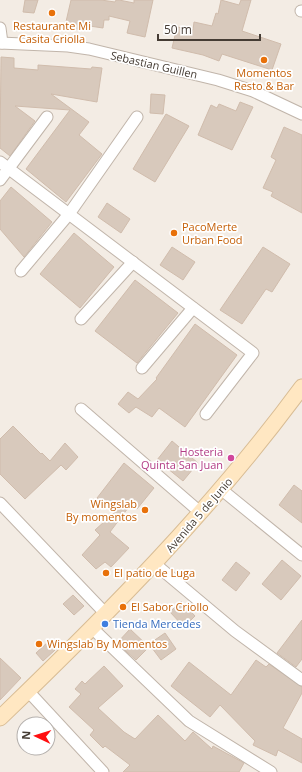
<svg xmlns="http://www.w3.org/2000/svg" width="302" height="772" font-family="'Open Sans',sans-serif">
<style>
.building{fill:#d8c9bc;stroke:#d0bcac}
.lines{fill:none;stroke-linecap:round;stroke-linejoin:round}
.street-casing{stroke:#c1b5aa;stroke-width:13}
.secondary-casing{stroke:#d8bc94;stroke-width:17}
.street{stroke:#fff;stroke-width:11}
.secondary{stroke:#ffe7c2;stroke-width:15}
.food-dot{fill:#e8710a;stroke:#fff;stroke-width:1.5}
.hotel-dot{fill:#d1479c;stroke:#fff;stroke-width:1.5}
.shop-dot{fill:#3f7fe0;stroke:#fff;stroke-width:1.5}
.labels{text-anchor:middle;stroke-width:3.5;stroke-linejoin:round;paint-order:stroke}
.food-label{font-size:11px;fill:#c56008;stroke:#fff;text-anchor:start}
.street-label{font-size:11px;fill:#453c34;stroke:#fff}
.hotel-label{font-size:11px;fill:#b23c85;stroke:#fff;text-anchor:end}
.shop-label{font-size:11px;fill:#366cbe;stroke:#fff;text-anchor:start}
</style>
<rect width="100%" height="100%" fill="#f3ece4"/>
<!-- building -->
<g class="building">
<path d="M25,0H38L34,13L23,12Z"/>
<path d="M71,0H101L115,2L116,0H119L134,3V0H153L145,37L127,33L130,21L109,16V20H104L103,28L83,25L81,30L65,26Z"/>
<path d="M221,0L239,5L241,0H251L242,31L281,44L272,70L222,54L219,61L203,55L172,48L177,27L193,30L194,22L212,26L216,13L218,14Z"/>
<path d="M1,57L14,58V68L38,70V65L91,69L92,67L102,68L97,102L51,94L89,122L79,135L102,154L66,202L26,169L70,110L15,106L35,121L10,156L0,148Z"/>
<path d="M151,94L165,95L163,114L150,113Z"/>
<path d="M240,102L253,107L232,150L198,135L211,105L217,108L219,104L236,111Z"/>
<path d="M166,114L189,126L155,182L133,169Z"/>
<path d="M284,127L302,135V213L271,196L273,192L263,188L276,160L271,157Z"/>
<path d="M11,187L52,222L24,257L0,229V201Z"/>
<path d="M107,203L130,219L121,233L98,217Z"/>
<path d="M74,233L114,267L80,308L40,274Z"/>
<path d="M172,247L195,262L183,280L160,265Z"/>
<path d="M263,247L290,264L272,292L266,289L242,324L220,310Z"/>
<path d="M135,280L178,313L137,363L95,331Z"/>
<path d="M195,324L237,355L185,427L159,408L152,417L136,407L129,413L118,404L128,392L138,399L157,379L156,378Z"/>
<path d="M13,426L41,454L42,453L50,461L65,443L78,457L66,470L61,465L25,499L0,474V439Z"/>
<path d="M172,441L198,463L183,481L157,460Z"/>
<path d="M124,463L154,488L137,509L131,504L110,532L129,548L111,567L105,562L96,569L82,555L100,535L95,530L115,512L97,498Z"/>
<path d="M294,485L302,491V523L279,505Z"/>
<path d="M282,560L301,576L281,600L262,584Z"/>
<path d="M236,562L250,573L236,591L222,580Z"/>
<path d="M73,595L84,606L74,615L63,604Z"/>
<path d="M181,601L195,616L184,627L170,612Z"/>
<path d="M302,620V659L296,667L277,653Z"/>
<path d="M130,629L149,647L136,660L117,643Z"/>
<path d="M165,633L176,649L161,660L149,644Z"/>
<path d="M48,642L55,650L43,661L36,653Z"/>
<path d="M0,658L21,678L0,700Z"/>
<path d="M256,660L266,667L269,664L302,687V693L283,728L302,739V763L278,750L276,756L253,745L255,741L220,705L210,717L171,686L189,662L231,695Z"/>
<path d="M104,666L123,686L98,708L124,732L135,739L158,715L185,741L193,732L212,749L213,746L244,763L239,772H123L130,765L105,746L103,748L90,735L94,730L69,707L81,694L75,689L82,681L85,684Z"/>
</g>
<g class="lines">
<!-- street casing -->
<g class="street-casing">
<g id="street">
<path d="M301,11H302"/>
<path d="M0,28L2,43"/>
<path d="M0,43L68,46L89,49L218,80L253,91L302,114"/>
<path d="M0,162L253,353L206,414"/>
<path d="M0,180L47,117"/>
<path d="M21,271L69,214L137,117"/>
<path d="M81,319L133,262"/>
<path d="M142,368L193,308"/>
<path d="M81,409L201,513"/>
<path d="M222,490L302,555"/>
<path d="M0,503L105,613"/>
<path d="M155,564L235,631L302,680"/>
<path d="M92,628L189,721L271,772"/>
<path d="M28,691L103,772"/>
</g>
</g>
<!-- secondary casing -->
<g class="secondary-casing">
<path id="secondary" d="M0,718C108,614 213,508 302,387"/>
</g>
<!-- street -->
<use href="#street" class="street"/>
<!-- secondary -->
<use href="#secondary" class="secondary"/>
</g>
<!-- markers -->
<g class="food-dot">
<circle cx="52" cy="13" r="4"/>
<circle cx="264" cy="60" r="4"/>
<circle cx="174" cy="233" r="4"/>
<circle cx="145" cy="510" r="4"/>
<circle cx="106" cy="573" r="4"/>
<circle cx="123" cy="607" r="4"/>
<circle cx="39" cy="644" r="4"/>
</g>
<circle class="hotel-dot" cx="231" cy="458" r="4"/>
<circle class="shop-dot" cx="105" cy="624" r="4"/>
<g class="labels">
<!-- food labels -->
<g class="food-label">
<text x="52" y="30" text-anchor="middle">Restaurante Mi<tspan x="52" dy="13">Casita Criolla</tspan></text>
<text x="264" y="77" text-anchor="middle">Momentos<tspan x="264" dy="13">Resto &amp; Bar</tspan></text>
<text x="182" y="231">PacoMerte<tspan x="182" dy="13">Urban Food</tspan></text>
<text x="137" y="508" text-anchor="end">Wingslab<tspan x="137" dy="13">By momentos</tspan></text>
<text x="114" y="577">El patio de Luga</text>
<text x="131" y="611">El Sabor Criollo</text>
<text x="47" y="648">Wingslab By Momentos</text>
</g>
<!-- street labels -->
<g class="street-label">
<text transform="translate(154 65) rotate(13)" y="4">Sebastian Guillen</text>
<text transform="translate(199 515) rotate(-49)" y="4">Avenida 5 de Junio</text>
</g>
<!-- hotel labels -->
<g class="hotel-label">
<text x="223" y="456">Hosteria<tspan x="223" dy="13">Quinta San Juan</tspan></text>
</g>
<!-- shop labels -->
<g class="shop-label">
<text x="113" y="628">Tienda Mercedes</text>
</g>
</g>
<!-- north arrow -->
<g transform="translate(36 736) rotate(274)"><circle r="19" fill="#ffffff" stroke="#b5b1ae"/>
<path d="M0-3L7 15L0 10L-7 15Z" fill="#ff0f10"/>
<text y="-6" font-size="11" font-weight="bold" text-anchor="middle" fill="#453c34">N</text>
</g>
<!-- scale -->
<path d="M158 34v6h102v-6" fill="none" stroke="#453c34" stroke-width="2"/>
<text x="164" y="34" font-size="12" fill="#453c34" stroke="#ffffff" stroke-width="3" paint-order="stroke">50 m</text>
</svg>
